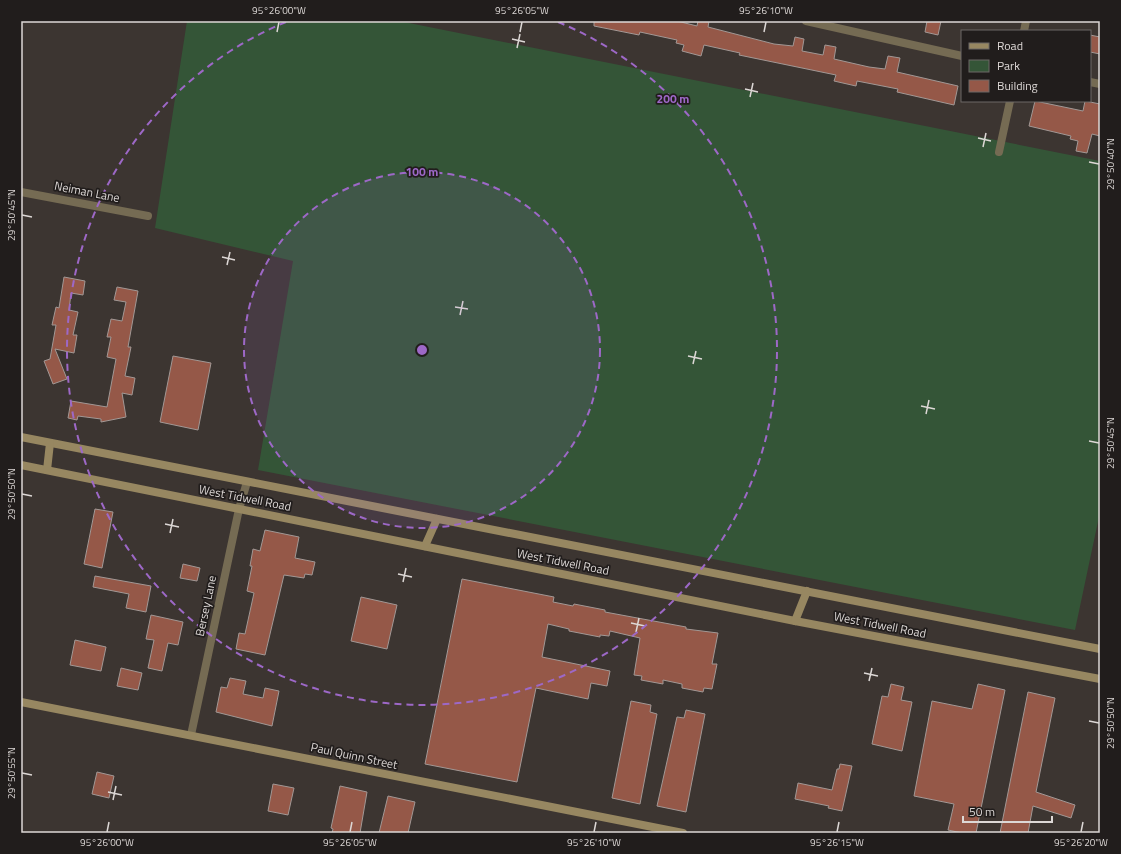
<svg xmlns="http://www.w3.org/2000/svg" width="1121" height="854" font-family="'Titillium Web',sans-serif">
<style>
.green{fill:#345537}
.building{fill:#955848;stroke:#a29895}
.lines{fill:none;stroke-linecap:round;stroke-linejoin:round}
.street{stroke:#756b53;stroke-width:8}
.secondary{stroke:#978761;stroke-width:8}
.ticks{fill:none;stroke:#ddd8d6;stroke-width:1.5}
.ring{fill:none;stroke:#9d68c7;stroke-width:2;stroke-dasharray:7 5}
.labels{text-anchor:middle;stroke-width:3.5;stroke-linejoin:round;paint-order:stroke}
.street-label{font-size:12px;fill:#ddd8d6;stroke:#211d1c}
.centre{fill:#9d68c7;stroke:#211d1c;stroke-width:2}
.ring-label{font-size:12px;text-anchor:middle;font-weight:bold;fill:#9d68c7;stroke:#211d1c;stroke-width:3.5;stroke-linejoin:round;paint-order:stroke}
.neatline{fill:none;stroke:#ddd8d6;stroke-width:1.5}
.ticks-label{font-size:10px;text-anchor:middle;fill:#ddd8d6}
</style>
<rect width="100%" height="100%" fill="#3c3531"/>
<!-- green -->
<path class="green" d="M187,21H399L1100,161V512L1075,630L258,470L293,261L155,228Z"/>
<!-- building -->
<g class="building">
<path d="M594,21H677L697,26L698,21H709L708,27L774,44L793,46L795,37L804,39L802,51L823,55L825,45L836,47L834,59L869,67L885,69L888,56L900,58L897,72L958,86L954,105L897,92L898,89L857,81L856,86L834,81L836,75L739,55L740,53L704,45L701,56L682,51L684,45L676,43L677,40L640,32L639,35L594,26Z"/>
<path d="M927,21H941L938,35L925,32Z"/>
<path d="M1090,35L1100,37V54L1090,52Z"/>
<path d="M1035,101L1083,111L1085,101L1100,104V136L1092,134L1087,153L1076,151L1078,141L1070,139L1071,136L1029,126Z"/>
<path d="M64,277L85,281L83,295L71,293L69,310L78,312L73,335H77L74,353L55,349L67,379L53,384L44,361L50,359L56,325H52L56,307L59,308Z"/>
<path d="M117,287L138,291L128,347H131L125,376L135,378L132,395L122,393L126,417L101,422V419L78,416L77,420L68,418L71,401L107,407L116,359L107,357L111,337H107L111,319L122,321L126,302L114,300Z"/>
<path d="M173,356L211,363L198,430L160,422Z"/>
<path d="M95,509L113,512L102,568L84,564Z"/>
<path d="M265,530L299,537L295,558L315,562L312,575L305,574L304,578L284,575L265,655L236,649L239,633L245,634L254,593L247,591L252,566H250L253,549L260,551Z"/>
<path d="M183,564L200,568L197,581L180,578Z"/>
<path d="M95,576L151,586L146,612L126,608L129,594L93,587Z"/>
<path d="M462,579L554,597L553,602L573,606L574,604L605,610V612L686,627V629L718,633L712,664H717L712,689L704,688L703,692L682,688V684L663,680V684L641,680L642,676L634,675L640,638L610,631L609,636L600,635V637L569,631V629L548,624L542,657L610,671L607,686L591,683L588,699L536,688L517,782L425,764Z"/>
<path d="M361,597L397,605L387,649L351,641Z"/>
<path d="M151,615L183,622L178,645L168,643L162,671L148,668L154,640L146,639Z"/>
<path d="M75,640L106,647L101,671L70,665Z"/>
<path d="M121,668L142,673L138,690L117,686Z"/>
<path d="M230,678L246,681L243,694L263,698L265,688L279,691L272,726L216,712L221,687L227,688Z"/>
<path d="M891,684L904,687L901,700L912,702L902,751L872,744L882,696L888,697Z"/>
<path d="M978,684L1005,690L976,833H962L948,830L954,804L914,796L932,701L972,709Z"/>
<path d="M1028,692L1055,698L1036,792L1075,805L1071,818L1033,806L1028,833H1000Z"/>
<path d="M631,701L651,705L650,712L657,714L640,804L612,798Z"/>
<path d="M686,710L705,714L686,812L657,806L677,717L684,718Z"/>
<path d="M840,764L852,766L842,811L828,808L829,806L795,799L798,783L832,790L837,769H839Z"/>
<path d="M97,772L114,776L109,798L92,794Z"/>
<path d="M273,784L294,788L288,815L268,811Z"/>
<path d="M340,786L367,792L360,833H332L333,829L331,828Z"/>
<path d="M388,796L415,802L408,833H379Z"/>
</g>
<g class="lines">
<!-- street -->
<g class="street">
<path d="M806,21L962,56"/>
<path d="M1024,31L1026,21"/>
<path d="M1090,82L1100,84"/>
<path d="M999,152L1010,101"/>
<path d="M21,192L148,216"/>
<path d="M191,735L239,509L247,482"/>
</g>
<!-- secondary -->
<g class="secondary">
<path d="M21,437L1100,649"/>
<path d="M21,465L795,621L1100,679"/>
<path d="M47,470L50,443"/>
<path d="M425,546L437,519"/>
<path d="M795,621L807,591"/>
<path d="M21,702L683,833"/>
</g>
</g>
<!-- ticks -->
<path class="ticks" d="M277,32L279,22M520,32L522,22M764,32L766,22M512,39L525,42M517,48L520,34M745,89L758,92M750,97L753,83M978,138L991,141M983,147L986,133M1089,162L1099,164M22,215L32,217M222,257L235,260M227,265L230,252M455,307L468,309M460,315L463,301M688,356L702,359M693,364L696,351M921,406L935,409M926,414L929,400M1089,441L1099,443M22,494L32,496M165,524L179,527M170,533L173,519M398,574L412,577M403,582L406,568M631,623L645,626M636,632L639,618M864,673L878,676M869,681L872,668M1089,721L1099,723M22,773L32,775M108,792L122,795M113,800L116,786M107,832L109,822M350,832L352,822M594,832L596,822M837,832L839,822M1081,832L1083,822"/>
<!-- distance rings -->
<circle cx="422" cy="350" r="178" fill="#9d68c7" fill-opacity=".12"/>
<g class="ring">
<circle cx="422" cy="350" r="178"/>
<path d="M558 22A355 355 0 1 1 286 22"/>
</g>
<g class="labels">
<!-- street labels -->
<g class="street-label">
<text transform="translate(87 192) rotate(11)" y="4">Neiman Lane</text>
<text transform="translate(245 498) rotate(11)" y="4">West Tidwell Road</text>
<text transform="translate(563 562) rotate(11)" y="4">West Tidwell Road</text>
<text transform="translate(206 606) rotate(-78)" y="4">Bersey Lane</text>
<text transform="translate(880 625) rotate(11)" y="4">West Tidwell Road</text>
<text transform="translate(354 756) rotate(12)" y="4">Paul Quinn Street</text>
</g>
</g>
<circle cx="422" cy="350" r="6" class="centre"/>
<g class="ring-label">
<text x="673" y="103">200 m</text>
<text x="422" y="176">100 m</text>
</g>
<!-- border -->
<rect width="1121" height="854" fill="none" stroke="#211d1c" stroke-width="44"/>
<!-- legend -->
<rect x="961" y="30" width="130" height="72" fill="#211d1c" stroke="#6c6866"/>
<rect x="969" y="43" width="20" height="6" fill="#978761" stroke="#6c6866"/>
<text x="997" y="50" font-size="12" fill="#ddd8d6">Road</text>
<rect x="969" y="60" width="20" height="12" fill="#345537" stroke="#6c6866"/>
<text x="997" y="70" font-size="12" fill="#ddd8d6">Park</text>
<rect x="969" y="80" width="20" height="12" fill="#955848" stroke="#6c6866"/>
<text x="997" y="90" font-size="12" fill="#ddd8d6">Building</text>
<!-- scale -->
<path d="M963 816v6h89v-6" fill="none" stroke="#ddd8d6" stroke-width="2"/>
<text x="969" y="816" font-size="12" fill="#ddd8d6" stroke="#211d1c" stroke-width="3" paint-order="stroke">50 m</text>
<rect x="22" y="22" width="1077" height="810" class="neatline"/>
<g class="ticks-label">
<text x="279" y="14">95°26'00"W</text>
<text x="522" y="14">95°26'05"W</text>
<text x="766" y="14">95°26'10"W</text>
<text transform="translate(1110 164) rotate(-90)" y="4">29°50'40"N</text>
<text transform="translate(11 215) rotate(-90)" y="4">29°50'45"N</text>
<text transform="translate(1110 443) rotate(-90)" y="4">29°50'45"N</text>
<text transform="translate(11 494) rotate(-90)" y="4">29°50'50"N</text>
<text transform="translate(1110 723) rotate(-90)" y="4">29°50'50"N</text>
<text transform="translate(11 773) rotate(-90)" y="4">29°50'55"N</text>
<text x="107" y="846">95°26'00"W</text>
<text x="350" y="846">95°26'05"W</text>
<text x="594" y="846">95°26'10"W</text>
<text x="837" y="846">95°26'15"W</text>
<text x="1081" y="846">95°26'20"W</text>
</g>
</svg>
